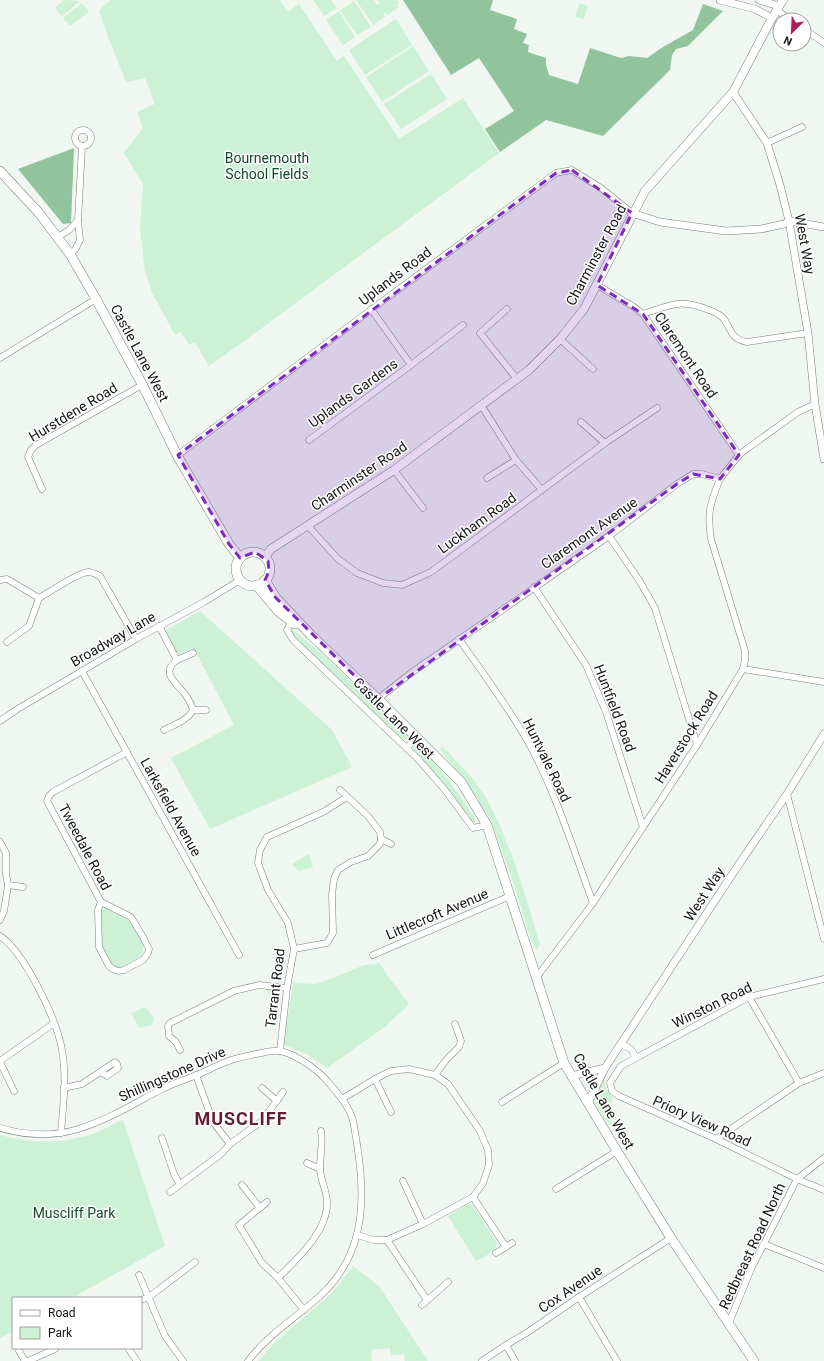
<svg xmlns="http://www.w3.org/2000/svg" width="824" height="1361" font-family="Roboto,sans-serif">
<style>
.green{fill:#ccf1d4}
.forest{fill:#91c39d}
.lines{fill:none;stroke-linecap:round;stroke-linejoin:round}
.minor-casing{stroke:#7a817b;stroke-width:7}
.tertiary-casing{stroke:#7a817b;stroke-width:8}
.secondary-casing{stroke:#7a817b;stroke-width:9}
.primary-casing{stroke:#7a817b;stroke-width:10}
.minor{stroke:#fff;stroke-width:6}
.tertiary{stroke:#fff;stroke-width:7}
.secondary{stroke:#fff;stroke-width:8}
.primary{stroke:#fff;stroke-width:9}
.marked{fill:#7b2cbf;fill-opacity:0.2;stroke:#7b2cbf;stroke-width:3;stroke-dasharray:8 5;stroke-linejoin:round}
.labels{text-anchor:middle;stroke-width:3;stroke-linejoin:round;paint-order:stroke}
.park-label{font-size:14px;fill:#124a27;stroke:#fff}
.street-label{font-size:14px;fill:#141614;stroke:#fff}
.district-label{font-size:18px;font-weight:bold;letter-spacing:1px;fill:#621e36;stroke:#fff}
</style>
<rect width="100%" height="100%" fill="#eff7f0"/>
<!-- green -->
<g class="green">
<path d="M64,0L80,1L62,16L55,8Z"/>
<path d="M111,0H280L287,12L299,4L337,61L344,56L399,139L463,98L499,153L251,336L209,366L195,342L189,345L181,332L175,335L152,293L145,272L140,227L143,184L124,153L143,128L137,112L155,104L145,78L126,82L106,32L99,10Z"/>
<path d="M313,0H331L337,8L324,16Z"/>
<path d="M356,0H375L374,1L377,5L380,3L377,0H397L399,3L397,5L399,7L387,15L386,12L383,14L385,17L373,25Z"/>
<path d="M354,1L371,27L357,35L340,10Z"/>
<path d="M82,3L89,12L70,26L63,18Z"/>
<path d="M579,3L588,6L584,19L575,17Z"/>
<path d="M339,11L355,37L343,45L326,20Z"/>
<path d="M396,19L412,45L365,75L349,50Z"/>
<path d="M413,46L429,71L382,102L366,77Z"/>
<path d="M431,74L447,99L401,129L384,104Z"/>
<path d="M200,611L332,730L352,767L210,829L171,758L234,725L194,649L192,648L180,654L176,652L164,632L166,630Z"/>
<path d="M292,629L320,652L408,736L407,739H401L291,634Z"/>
<path d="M413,744L420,745L450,782L476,819L475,822H472L445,785L414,751Z"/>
<path d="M442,746L469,774L485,796L498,821L516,866L540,944L537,950L531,940L512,879L491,820L470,788L440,749Z"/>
<path d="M309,854L313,867L299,871L292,864Z"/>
<path d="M105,908L129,921L144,945L141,956L120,968L111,965L100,946L99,911L102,909Z"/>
<path d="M379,962L387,975L409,1004L386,1026L327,1068L308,1055L285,1045L284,1042L293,983L315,984L336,977L364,965L376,964Z"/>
<path d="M269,988C279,989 281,997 277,1006L266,989Z"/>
<path d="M145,1007L154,1018L152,1025L139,1028L131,1013Z"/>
<path d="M602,1080H605L606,1088L613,1098L606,1114L617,1131L604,1118L593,1100Z"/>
<path d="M123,1120L165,1246L72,1298H13V1331L0,1338V1135C31,1144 68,1144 98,1132C107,1128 115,1123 123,1120Z"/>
<path d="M468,1204L472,1205L474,1207L496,1241C499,1252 484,1256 476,1261L448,1216Z"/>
<path d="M353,1266L379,1286L428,1361H405L404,1354L391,1355L390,1348L371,1350L372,1361H258L274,1343L330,1295Z"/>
</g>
<!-- forest -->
<g class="forest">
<path d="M403,0H493L490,10L517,19L514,29L527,34L523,43L529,45L528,52L546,58V65L549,75L578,84L590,48L621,58L629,56L647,58L663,47L693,30L703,4L723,11L688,46L676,49L672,55L670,70L603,136L546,120L500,152L485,129L514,111L479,58L451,75Z"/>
<path d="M74,148L71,223L63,224L18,169Z"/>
</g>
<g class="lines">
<!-- minor casing -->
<g class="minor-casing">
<g id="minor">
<path d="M776,10L791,20"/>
<path d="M804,29L824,43"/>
<circle cx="83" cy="138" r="8"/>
<path d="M767,143L802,127"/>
<path d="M58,237L69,230L78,220"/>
<path d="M70,254L75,250L80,240L78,221L82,146"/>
<path d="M597,285L634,307L643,314L739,455"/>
<path d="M371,309L411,365"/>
<path d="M507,309L480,333L517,379"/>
<path d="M643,314C672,305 678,298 709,310C714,312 720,314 724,319C732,331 731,339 747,342L808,333"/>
<path d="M560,339L593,369"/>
<path d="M0,358L96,299"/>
<path d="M481,405L516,460L542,490"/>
<path d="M581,422L605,443"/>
<path d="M309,440L411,365L463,325"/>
<path d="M178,455L368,312L556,173L572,170L601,188L632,213"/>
<path d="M394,470L423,508"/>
<path d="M487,478L516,460"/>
<path d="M42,489L28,457L31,450L36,445L142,385"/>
<path d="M308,526L338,559L357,573L383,583L402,585L431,572L605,443L657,408"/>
<path d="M609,536L639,580L655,608L697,745"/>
<path d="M0,580L7,579L39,598"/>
<path d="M534,587L586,665L606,712L643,827"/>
<path d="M39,598C50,592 77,573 88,572C93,572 96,574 100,576L136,639"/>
<path d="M291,622L287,630L293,640L418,759L445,790L473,828L487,825"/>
<path d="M159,626L177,660C160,672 176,683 184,693C188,698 191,703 193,710C188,720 174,725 164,730"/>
<path d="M459,639C482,672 507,705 527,740C555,790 573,848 593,903"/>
<path d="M7,642L29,626L39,598"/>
<path d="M177,660L193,653"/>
<path d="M743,669L824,682"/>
<path d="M82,671L239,955"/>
<path d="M378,699L411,673L609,536L677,484L693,474H702L720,479L739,455L748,448L798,412L815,404"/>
<path d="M193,710H206"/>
<path d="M0,721L16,710L136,639L204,602L240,580"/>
<path d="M406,748L417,738"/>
<path d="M787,794L824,939"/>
<path d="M381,839L391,844"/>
<path d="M0,842L6,853V874L8,885L4,911L0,920"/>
<path d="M8,885L23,887"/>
<path d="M101,902L98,910L99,947L109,966L113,969L118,971L124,970L143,960L148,953L149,949L143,937L131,917L101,902L47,801L49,796L53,792L127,752"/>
<path d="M0,936C25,953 57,1020 62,1050C67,1078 63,1106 61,1133"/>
<path d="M294,949L327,943L333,933L332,894L334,879L338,870L351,862L368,856L380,844L381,839L380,832L368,816L340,790"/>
<path d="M373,955L510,896"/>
<path d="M536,978L593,903L697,745L743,669L745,660V651L711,539C707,513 710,503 720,479"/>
<path d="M824,979L749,997L621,1066L610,1083L612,1091L619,1096L716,1139L797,1179L824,1190"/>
<path d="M749,997L799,1083"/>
<path d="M622,1045C629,1047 634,1050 635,1058"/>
<path d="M180,1050L176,1042L169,1036L168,1026L170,1023L234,991L259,985L287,988"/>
<path d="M280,1051L287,988L294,949L288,923L268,890L258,863L260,850L267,837L323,812L347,797"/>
<path d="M0,1061L53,1024"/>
<path d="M0,1062L14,1091"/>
<path d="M196,1075L213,1122L230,1144"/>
<path d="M435,1075L447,1059L459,1047L461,1041L455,1024"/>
<path d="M375,1079L391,1112"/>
<path d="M64,1088L82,1084L115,1062L117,1064L118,1068L107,1076L100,1072"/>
<path d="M262,1088L277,1101"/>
<path d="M342,1099L375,1079L391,1071L409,1069L435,1075L448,1084L480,1131L488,1150L489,1165L483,1183L473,1197L423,1224L387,1240H374L357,1235"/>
<path d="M502,1102L564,1063"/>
<path d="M0,1128C25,1135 53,1137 78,1129C108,1120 135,1103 162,1089C172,1084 184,1080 194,1076C205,1072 215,1066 226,1062C235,1058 246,1056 256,1054C263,1053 272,1050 280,1051C296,1054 318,1070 328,1082C339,1095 352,1109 354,1126C365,1188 371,1250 319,1297C295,1318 268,1335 248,1361"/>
<path d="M162,1138L174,1174L180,1185"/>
<path d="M716,1139L799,1083L824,1073"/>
<path d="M307,1163L320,1169"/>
<path d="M403,1181L423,1224"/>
<path d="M242,1185L260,1208"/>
<path d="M556,1189L617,1151"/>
<path d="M170,1192L221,1154L230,1144L262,1121L283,1092"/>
<path d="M473,1197L506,1247"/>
<path d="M267,1202L239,1225L262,1263L278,1278L304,1310"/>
<path d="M387,1240L427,1300"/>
<path d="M764,1244L824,1268"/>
<path d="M496,1253L512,1243"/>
<path d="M139,1275L165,1336L183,1361"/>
<path d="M278,1278C296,1260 327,1232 327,1204C328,1192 320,1181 320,1168C320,1156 323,1144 321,1131"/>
<path d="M579,1297L617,1361"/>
<path d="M141,1300L149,1297L195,1262"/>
<path d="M422,1305L448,1282"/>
<path d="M729,1323L751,1269L797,1179L824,1158"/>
<path d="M506,1345L515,1361"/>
<path d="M128,1348L137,1361"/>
<path d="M19,1351L25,1361"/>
<path d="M28,1361L55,1349"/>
<path d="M482,1361L506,1345L528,1332L579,1297L671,1238"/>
</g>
</g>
<!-- tertiary casing -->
<g class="tertiary-casing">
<g id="tertiary">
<path d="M720,0L755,9L772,18"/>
<path d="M759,0L779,6"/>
<path d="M733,92L767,143L780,185L789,221L808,333L815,404L824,459"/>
<path d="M632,213L660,222L726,231L761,229L784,224L789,221L824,227"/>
<path d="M571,1076L605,1068"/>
<path d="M588,1103L605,1068L735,870L787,794L824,734"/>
</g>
</g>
<!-- secondary casing -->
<g class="secondary-casing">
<path id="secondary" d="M265,557L271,549L394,470L529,370L560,339L584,309L645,191L733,92L772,18L783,0"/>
</g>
<!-- primary casing -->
<g class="primary-casing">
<g id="primary">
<path d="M0,171L39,213L70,254L96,299L142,384L178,457L229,544L240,558"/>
<circle cx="253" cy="569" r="17"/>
<path d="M265,580L276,598L311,635L378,699L461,782L487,825L564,1063L617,1151L671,1238L754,1361"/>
<path d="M256,585L279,612L295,624"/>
</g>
</g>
<!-- minor -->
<use href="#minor" class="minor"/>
<!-- tertiary -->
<use href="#tertiary" class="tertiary"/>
<!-- secondary -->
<use href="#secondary" class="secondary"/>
<!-- primary -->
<use href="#primary" class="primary"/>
</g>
<!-- marked area -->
<path class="marked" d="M572,170L632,213L597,285L643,314L739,455L720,479L693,474L677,484L378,699L276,598L265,580L269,571L268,561L255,552L240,558L229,544L178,455L556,173Z"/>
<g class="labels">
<!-- park labels -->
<g class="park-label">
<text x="267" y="163">Bournemouth<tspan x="267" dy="16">School Fields</tspan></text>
<text x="74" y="1218">Muscliff Park</text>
</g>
<!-- street labels -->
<g class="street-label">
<text transform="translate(805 244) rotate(80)" y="5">West Way</text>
<text transform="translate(596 255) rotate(-62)" y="5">Charminster Road</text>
<text transform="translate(395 276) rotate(-37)" y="5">Uplands Road</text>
<text transform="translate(140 353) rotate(62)" y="5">Castle Lane West</text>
<text transform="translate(686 355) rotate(56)" y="5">Claremont Road</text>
<text transform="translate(353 393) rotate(-36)" y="5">Uplands Gardens</text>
<text transform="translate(73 412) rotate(-31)" y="5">Hurstdene Road</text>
<text transform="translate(359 476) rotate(-34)" y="5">Charminster Road</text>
<text transform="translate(477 523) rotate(-36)" y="5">Luckham Road</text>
<text transform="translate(589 533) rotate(-35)" y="5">Claremont Avenue</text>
<text transform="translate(113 639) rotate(-30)" y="5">Broadway Lane</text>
<text transform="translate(615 708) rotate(69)" y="5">Huntfield Road</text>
<text transform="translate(394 718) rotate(45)" y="5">Castle Lane West</text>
<text transform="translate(686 737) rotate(-58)" y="5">Haverstock Road</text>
<text transform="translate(547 760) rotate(64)" y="5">Huntvale Road</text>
<text transform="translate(171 807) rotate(61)" y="5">Larksfield Avenue</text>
<text transform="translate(85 847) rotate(62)" y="5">Tweedale Road</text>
<text transform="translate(704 894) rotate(-57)" y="5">West Way</text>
<text transform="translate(437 914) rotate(-23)" y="5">Littlecroft Avenue</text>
<text transform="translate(275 988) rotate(-83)" y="5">Tarrant Road</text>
<text transform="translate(712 1005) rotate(-26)" y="5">Winston Road</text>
<text transform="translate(172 1074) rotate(-24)" y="5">Shillingstone Drive</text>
<text transform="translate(604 1101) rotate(60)" y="5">Castle Lane West</text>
<text transform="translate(702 1121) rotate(24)" y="5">Priory View Road</text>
<text transform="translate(752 1246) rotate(-65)" y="5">Redbreast Road North</text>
<text transform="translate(570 1289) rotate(-34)" y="5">Cox Avenue</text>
</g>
<!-- district labels -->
<g class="district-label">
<text x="241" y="1125">MUSCLIFF</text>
</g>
</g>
<!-- legend -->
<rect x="12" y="1297" width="130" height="52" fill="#ffffff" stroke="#a1a2a1"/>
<rect x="20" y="1310" width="20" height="6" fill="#ffffff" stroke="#a1a2a1"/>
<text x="48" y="1317" font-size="12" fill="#141614">Road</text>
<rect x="20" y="1327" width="20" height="12" fill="#ccf1d4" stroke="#a1a2a1"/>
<text x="48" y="1337" font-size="12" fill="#141614">Park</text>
<!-- north arrow -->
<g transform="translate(792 32) rotate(204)"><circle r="19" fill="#ffffff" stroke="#a1a2a1"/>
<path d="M0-3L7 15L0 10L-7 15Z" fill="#ac1e5a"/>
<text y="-6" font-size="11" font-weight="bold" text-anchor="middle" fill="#141614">N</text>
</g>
</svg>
